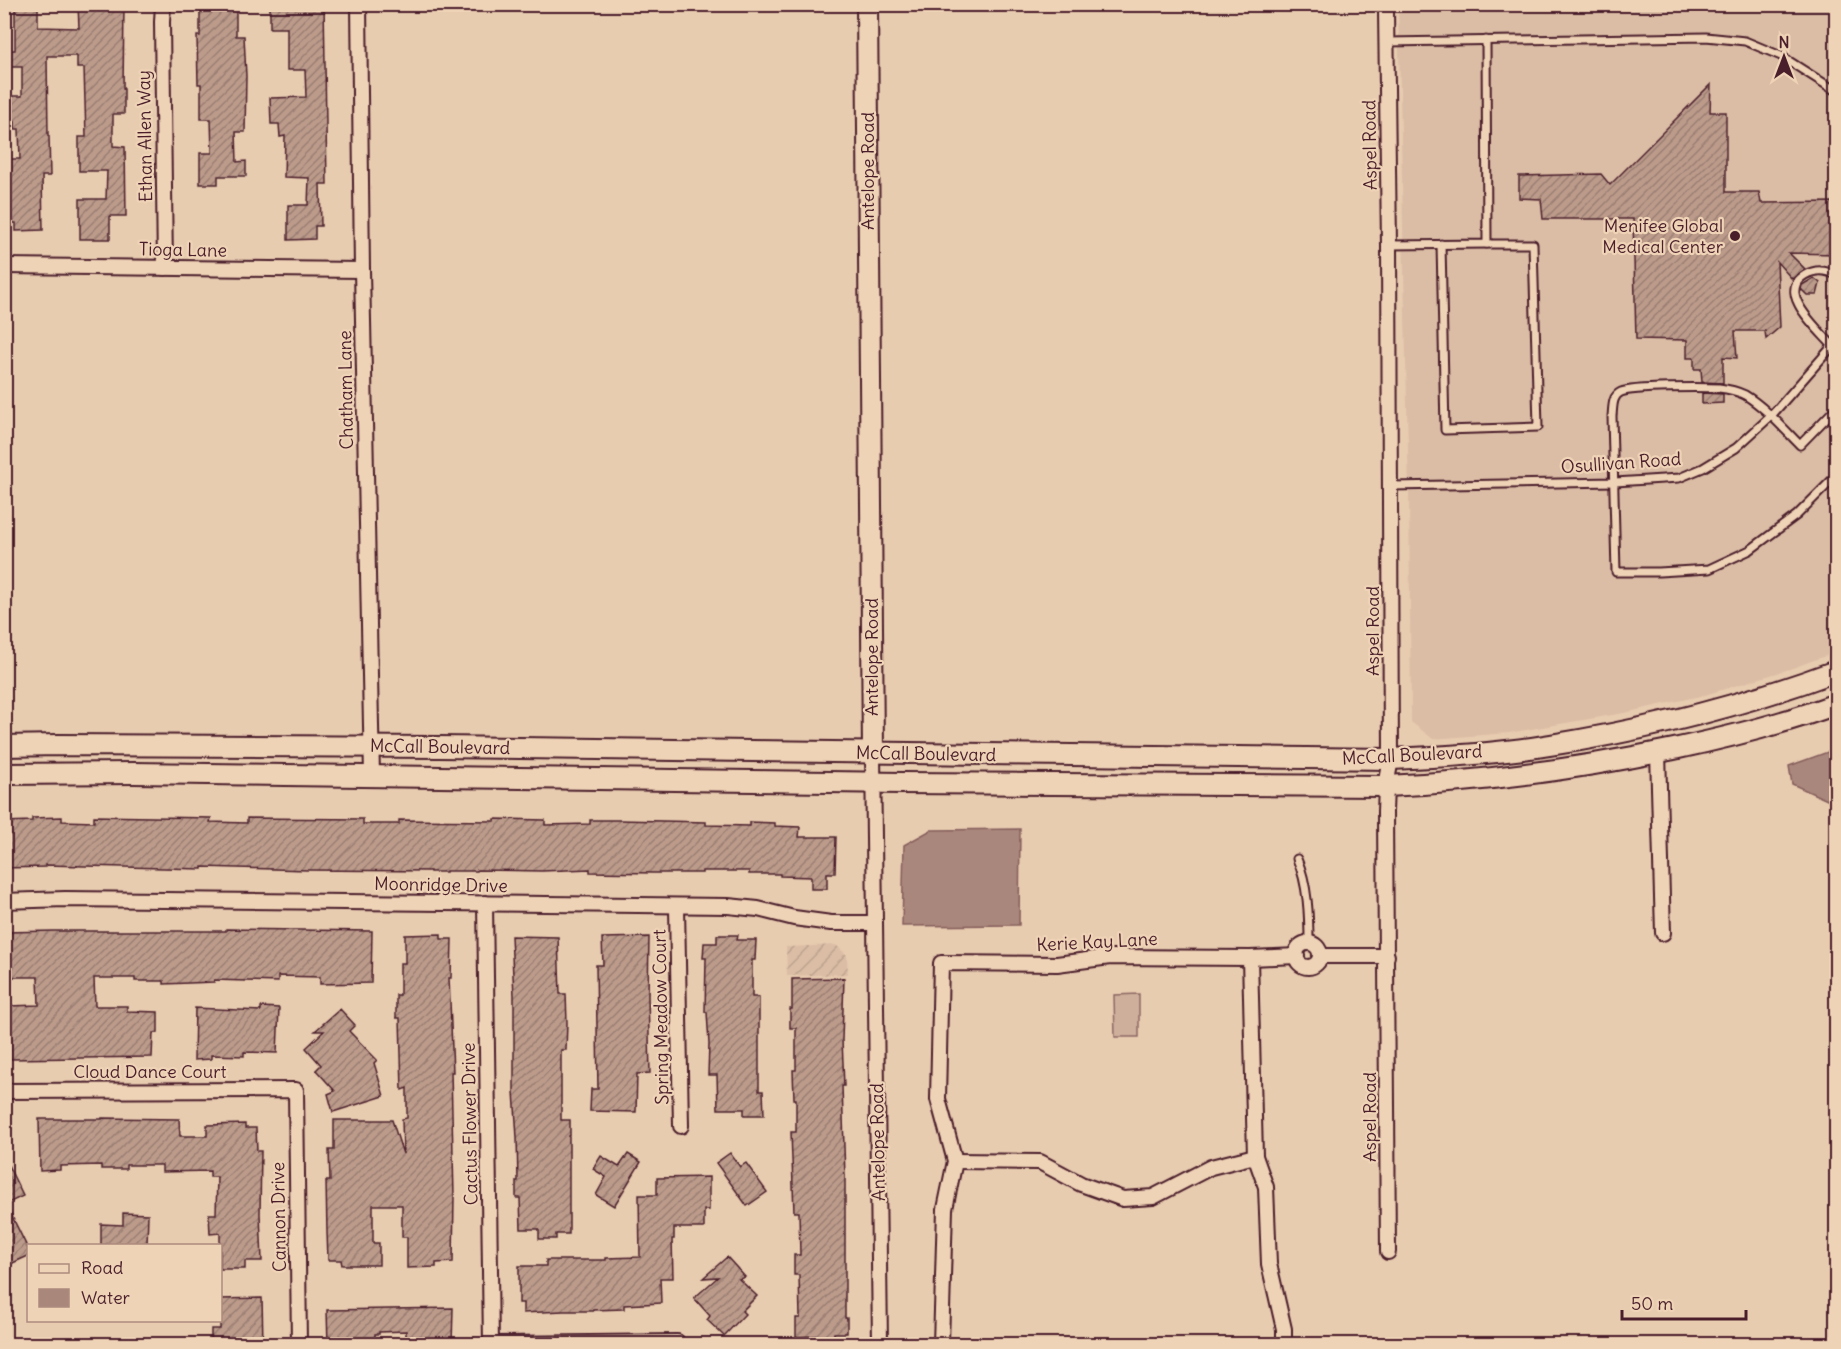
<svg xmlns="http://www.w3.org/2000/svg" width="1841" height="1349" font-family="Delius,sans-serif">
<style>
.built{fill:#dbbda5}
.industrial{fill:url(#industrial-furrows)}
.green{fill:#ceaf9b;stroke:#8c6763;stroke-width:1.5}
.water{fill:#aa877b;stroke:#845d5b;stroke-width:1.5}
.building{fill:url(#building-hatch);stroke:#4a1f2b;stroke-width:1.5}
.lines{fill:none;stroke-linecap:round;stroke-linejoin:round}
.lane-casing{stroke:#4a1f2b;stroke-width:11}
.street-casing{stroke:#4a1f2b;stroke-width:18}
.secondary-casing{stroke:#4a1f2b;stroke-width:24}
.lane{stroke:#efd3b6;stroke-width:7}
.street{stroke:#efd3b6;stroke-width:14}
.secondary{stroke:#efd3b6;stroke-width:20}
.poi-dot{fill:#4a1f2b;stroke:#efd3b6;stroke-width:2}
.labels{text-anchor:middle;stroke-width:4.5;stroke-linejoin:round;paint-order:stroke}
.street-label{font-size:18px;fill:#4a1f2b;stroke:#efd3b6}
.poi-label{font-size:18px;fill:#4a1f2b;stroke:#efd3b6;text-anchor:end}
</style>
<defs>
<pattern id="industrial-furrows" width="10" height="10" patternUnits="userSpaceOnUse" patternTransform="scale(1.5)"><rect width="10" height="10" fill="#dbbda5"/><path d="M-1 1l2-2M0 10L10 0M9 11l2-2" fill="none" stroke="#bda28e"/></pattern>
<pattern id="building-hatch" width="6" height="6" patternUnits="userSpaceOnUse" patternTransform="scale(1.5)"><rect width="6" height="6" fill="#bc9b8b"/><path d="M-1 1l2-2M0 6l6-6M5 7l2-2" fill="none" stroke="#9b7e72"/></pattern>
</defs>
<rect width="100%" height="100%" fill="#e8ccb0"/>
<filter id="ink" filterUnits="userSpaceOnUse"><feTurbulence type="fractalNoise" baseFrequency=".0167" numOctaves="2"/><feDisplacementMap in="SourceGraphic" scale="12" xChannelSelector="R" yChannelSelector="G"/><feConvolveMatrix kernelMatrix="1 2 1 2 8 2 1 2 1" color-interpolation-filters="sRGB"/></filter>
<g filter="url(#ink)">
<!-- built -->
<path class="built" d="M1398,5H1836V652L1790,669L1705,695L1624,713L1509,733L1433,739L1411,722L1409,495Z"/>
<!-- industrial -->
<path class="industrial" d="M836,945L847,955L848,974L787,976L786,947Z"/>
<!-- green -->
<path class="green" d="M1139,994V1037H1115L1114,995Z"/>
<!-- water -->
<g class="water">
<path d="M1836,749V804L1792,784L1789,766Z"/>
<path d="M1020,829L1019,925L902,926L904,845L931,830Z"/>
</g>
<!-- building -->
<g class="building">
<path d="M15,4H38V27L79,28L78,4H124L123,89H124V114H113V146L125,147L126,216H110V239H80V199H106L107,171H79V137H86L84,68H77V56H47L48,136H49L50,176H42L43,230L16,231V223H7L4,159H20L19,129H15V122H5L4,96H22V67H4V50H15Z"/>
<path d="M200,4H236V36H244L246,76L245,132H236L237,162L246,161V176H218V184H200V153H212L211,119H201V84H198L197,36H200Z"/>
<path d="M270,4H324L327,184H320L321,226H315V239L288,240V205H308L309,178L284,177L285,136L280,137L279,124H271L270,98L306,97L305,70H287V28H270Z"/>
<path d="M1711,84L1710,112H1726V192H1759L1761,203L1836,202V254L1789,253L1805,269L1792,279L1777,262L1780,327L1766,339L1765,331H1735L1737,358L1723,357V383L1702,382L1701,369H1694V358H1687V340L1636,339L1633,219H1543L1541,199L1519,198V176L1601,174L1610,185Z"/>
<path d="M1814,278L1820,283L1817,295H1807L1801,289L1802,285Z"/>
<path d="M1702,393L1723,394V403L1702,404Z"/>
<path d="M94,816L211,818L210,822L247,823V818L363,819V824H399V820L495,821V819L545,820V825L590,824V820H619L706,822V825L750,826V822L775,823V826L800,827L799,837H836L835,873H827V889H811V877L780,876V874H749V871H702V873H654L590,872V869L542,871L477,870V871H446V872H430V871L308,870L202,867V869L46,865V867L4,868V822L32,821V818L62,817V821L94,822Z"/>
<path d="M226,929L372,931L371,983L320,984V977L278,976V982L214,980V982L164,984V981H135V978H94L95,1006H127V1011L158,1012V1033H153L152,1057L10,1059L9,1006L39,1005L38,977H6L5,932L54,931H226Z"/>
<path d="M441,934V939H452L451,978H449L453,1072H451L454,1196L453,1262L436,1263V1267L407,1268V1237H402V1205H373V1243H379V1265H342L341,1260H328L327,1232L326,1181H330L329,1150H334V1120H392L403,1154L402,1119L407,1118V1088L402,1090L400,1018H396V995H400V963H405V935Z"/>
<path d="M717,935H738L737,940H756L755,960H752V997H759V1091H763L764,1115H744V1109H718L717,1075H708L709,1044L707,1012H705L706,958H703L704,943H717Z"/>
<path d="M511,936L558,937L560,994H566L567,1023L566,1050H561V1120H570V1136H569V1234H556V1239H539V1229H521L520,1198H516V1181H518L517,1138L514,1091V995Z"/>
<path d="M649,937L648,996L650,1073L637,1074L636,1112L590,1111L591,1089H598L596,965H603L602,938Z"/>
<path d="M844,978L842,1040L844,1086H842L845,1177V1318H847V1333H834V1342H816V1336L796,1337V1318H800L799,1275H794V1255H800L799,1212H794L791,1132H796V1099H794L793,1070H796V1028H790V1009H792V979Z"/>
<path d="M261,1007L279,1008L277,1053L244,1052V1056L211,1055V1059L194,1060L195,1008L261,1011Z"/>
<path d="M340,1009L355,1025L349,1031L377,1060L374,1063L384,1096L333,1112L328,1094L335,1091L316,1070L321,1065L306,1048L324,1031H315Z"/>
<path d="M102,1118L179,1119L180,1136H207V1125L245,1124V1128H256L257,1151H261L260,1214L262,1261H245V1269H220V1233L210,1234L209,1214H216L217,1177H210V1171L162,1172V1165H126V1169H101V1165L60,1166V1170L40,1171L39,1119H102Z"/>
<path d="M730,1153L740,1167L746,1163L767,1192L747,1206L716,1163Z"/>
<path d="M628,1154L641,1162L614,1206L596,1195L606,1177L593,1169L601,1156L619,1167Z"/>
<path d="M4,1157L23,1196L6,1204L28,1249V1256L4,1267Z"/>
<path d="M709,1177V1210H704V1228H674V1239H672L673,1278H660L661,1303L624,1305V1309L593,1310V1311H563L523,1313V1303H519V1266H546V1260H606V1258L640,1257L639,1195H657V1178Z"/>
<path d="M123,1213L148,1214L147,1245H101V1224L123,1225Z"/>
<path d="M727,1257L745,1277L739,1279L757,1296L742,1311L745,1314L724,1336L707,1320L710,1316L694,1298L718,1277L703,1278Z"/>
<path d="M262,1298L263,1344H211V1329H220V1299Z"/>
<path d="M453,1308L452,1344H406V1331L379,1332V1334H375V1344H328L327,1310Z"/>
</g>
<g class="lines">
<!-- lane casing -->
<g class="lane-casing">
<g id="lane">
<path d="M1386,42L1706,37L1745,41L1781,56L1836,91"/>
<path d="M1441,244L1445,430L1538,427L1533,244H1487"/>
<path d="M1389,245L1487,244L1486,40"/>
<path d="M1832,345C1819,330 1775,292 1805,275C1816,269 1825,270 1836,275"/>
<path d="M1836,408L1800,445C1783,428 1766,408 1745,395C1737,391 1728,389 1719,388C1703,387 1633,387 1621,392C1612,396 1613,407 1612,416L1616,572H1659L1709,569L1750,550L1797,515L1836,476"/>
<path d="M1391,486L1615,482L1679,478L1703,468L1736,448L1771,416L1836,342"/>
<path d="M1297,859C1308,884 1309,916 1309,943"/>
</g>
</g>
<!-- street casing -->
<g class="street-casing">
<g id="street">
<path d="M163,4L162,22L165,268"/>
<path d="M359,4L362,270L372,776"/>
<path d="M1386,10L1389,245L1391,759L1386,786L1385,812L1388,1252"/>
<path d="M4,266L362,270"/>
<path d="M1658,752L1663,933"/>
<path d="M873,753L880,1344"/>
<path d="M4,901L65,899L728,906L758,909L794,918L831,923H875"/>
<path d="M485,903L491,1344"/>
<path d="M677,907L681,1126"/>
<circle cx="1308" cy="955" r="12"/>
<path d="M1320,956H1387"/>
<path d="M1250,958L1297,956"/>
<path d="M4,1091L296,1090L299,1344"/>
<path d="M955,1161L1040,1162L1081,1184L1123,1199L1153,1197L1211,1167L1255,1156"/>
<path d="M491,1344L677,1342L678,1344"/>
<path d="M941,1344L945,1209L955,1161L938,1099L941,963L1057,964L1110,957L1250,958L1255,1156L1266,1187L1269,1264L1284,1329V1344"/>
</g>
</g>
<!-- secondary casing -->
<g class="secondary-casing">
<g id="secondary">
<path d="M867,4L873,753"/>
<path d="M4,746L58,745L440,747L1391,759C1443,757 1497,754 1550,745C1647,730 1744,705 1836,671"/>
<path d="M4,774L134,773L901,783L1386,786C1484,782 1578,769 1674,749C1730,737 1783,724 1836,704"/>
</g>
</g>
<!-- lane -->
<use href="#lane" class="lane"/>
<!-- street -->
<use href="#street" class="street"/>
<!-- secondary -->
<use href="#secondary" class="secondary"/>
</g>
</g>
<!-- markers -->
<circle class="poi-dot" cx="1735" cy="236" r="6"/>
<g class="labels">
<!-- street labels -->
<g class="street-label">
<text transform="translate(145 136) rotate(-91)" y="6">Ethan Allen Way</text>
<text transform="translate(1370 145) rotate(-91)" y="6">Aspel Road</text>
<text transform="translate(868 171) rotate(-90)" y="6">Antelope Road</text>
<text transform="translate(183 250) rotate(1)" y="6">Tioga Lane</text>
<text transform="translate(346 390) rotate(-91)" y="6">Chatham Lane</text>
<text transform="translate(1621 463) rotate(-4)" y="6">Osullivan Road</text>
<text transform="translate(1373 631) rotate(-90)" y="6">Aspel Road</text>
<text transform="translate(872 657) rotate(-90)" y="6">Antelope Road</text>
<text transform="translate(440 747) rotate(1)" y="6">McCall Boulevard</text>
<text transform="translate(926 754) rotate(1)" y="6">McCall Boulevard</text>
<text transform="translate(1412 755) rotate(-3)" y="6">McCall Boulevard</text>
<text transform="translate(441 885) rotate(1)" y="6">Moonridge Drive</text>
<text transform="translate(1097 942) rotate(-3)" y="6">Kerie Kay Lane</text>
<text transform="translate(661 1017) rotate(-91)" y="6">Spring Meadow Court</text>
<text x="150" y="1078">Cloud Dance Court</text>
<text transform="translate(1370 1117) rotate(-90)" y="6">Aspel Road</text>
<text transform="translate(470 1124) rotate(-91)" y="6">Cactus Flower Drive</text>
<text transform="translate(878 1142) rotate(-91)" y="6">Antelope Road</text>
<text transform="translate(279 1217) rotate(-91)" y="6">Cannon Drive</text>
</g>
<!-- poi labels -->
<g class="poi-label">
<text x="1723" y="232">Menifee Global<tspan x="1723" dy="21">Medical Center</tspan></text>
</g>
</g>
<!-- margin -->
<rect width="1841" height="1349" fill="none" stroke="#efd3b6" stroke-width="24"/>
<rect x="12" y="12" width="1817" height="1325" fill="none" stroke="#4a1f2b" stroke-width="2" filter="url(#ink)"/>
<!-- legend -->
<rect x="27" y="1244" width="195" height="78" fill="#efd3b6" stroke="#ad8b7e" stroke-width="1.5"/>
<rect x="39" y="1264" width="30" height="9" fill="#efd3b6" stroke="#ad8b7e" stroke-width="1.5"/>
<text x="81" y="1274" font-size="18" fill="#4a1f2b">Road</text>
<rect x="39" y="1289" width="30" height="18" fill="#aa877b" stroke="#ad8b7e" stroke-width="1.5"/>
<text x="81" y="1304" font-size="18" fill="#4a1f2b">Water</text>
<!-- north arrow -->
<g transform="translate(1784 57)" stroke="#efd3b6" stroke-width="4.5" paint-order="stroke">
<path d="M0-4.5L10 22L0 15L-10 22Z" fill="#4a1f2b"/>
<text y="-9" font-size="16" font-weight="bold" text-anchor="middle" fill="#4a1f2b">N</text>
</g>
<!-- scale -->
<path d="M1622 1310v9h124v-9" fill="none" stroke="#4a1f2b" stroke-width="3"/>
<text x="1631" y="1310" font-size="18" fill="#4a1f2b" stroke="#efd3b6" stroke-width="4.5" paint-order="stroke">50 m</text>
</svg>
